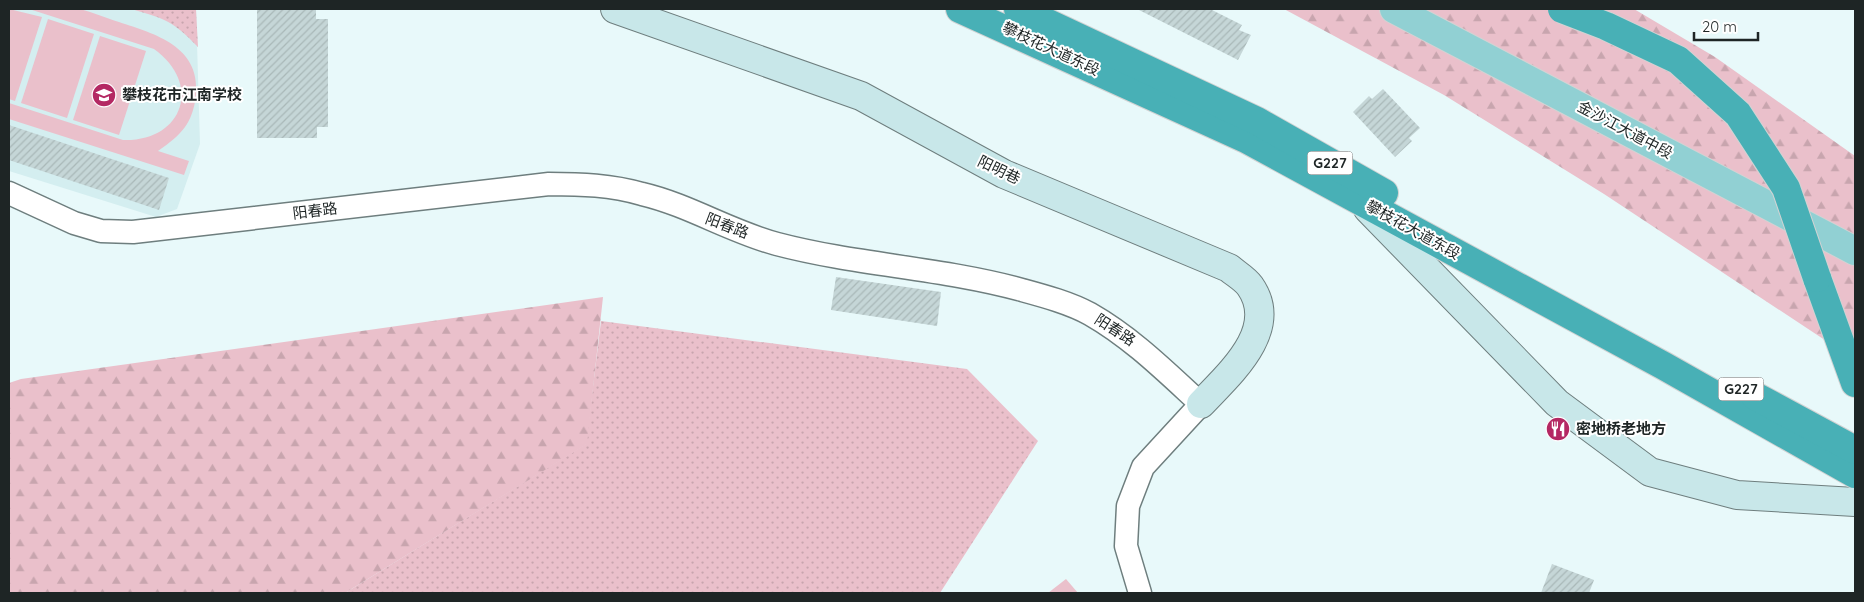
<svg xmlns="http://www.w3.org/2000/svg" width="1864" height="602" font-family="Quicksand,'Noto Sans SC',sans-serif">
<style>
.built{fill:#d4eef0}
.grass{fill:url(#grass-dots)}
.forest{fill:url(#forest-firs)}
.pitch{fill:#eac0cb}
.building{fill:url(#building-hatch)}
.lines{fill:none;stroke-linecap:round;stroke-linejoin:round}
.street-casing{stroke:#6e7e7e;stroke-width:25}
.secondary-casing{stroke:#6e7e7e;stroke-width:30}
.primary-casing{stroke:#d2d3d3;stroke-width:30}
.highway-casing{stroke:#d2d3d3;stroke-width:30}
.street{stroke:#fff;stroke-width:22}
.secondary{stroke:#c8e7e9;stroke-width:28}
.primary{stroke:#91d0d3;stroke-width:28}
.highway{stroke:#48b0b6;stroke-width:28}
.highway-bridge-casing{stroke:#d2d3d3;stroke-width:30;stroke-linecap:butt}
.highway-bridge{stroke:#48b0b6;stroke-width:28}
.labels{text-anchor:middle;stroke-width:4;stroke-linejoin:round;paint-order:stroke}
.shield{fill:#fff;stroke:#626666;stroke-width:1}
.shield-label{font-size:14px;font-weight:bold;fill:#1e2525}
.street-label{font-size:15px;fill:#1e2525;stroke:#fff}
.poi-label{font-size:15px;font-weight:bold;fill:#1e2525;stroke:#fff;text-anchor:start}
</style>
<defs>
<pattern id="grass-dots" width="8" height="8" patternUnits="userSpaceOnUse" patternTransform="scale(1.25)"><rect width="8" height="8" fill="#eac0cb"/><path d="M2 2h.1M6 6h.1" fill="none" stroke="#c8a5ae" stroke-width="1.8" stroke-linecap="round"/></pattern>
<pattern id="forest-firs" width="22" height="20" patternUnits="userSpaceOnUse" patternTransform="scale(1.25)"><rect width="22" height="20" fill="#eac0cb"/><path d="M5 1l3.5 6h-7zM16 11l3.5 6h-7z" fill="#c8a5ae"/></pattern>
<pattern id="building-hatch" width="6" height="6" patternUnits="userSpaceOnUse" patternTransform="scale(1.25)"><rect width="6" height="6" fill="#c5d6d7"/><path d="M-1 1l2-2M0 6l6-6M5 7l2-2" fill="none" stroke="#a9b8b8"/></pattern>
</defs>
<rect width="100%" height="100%" fill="#e8f9fa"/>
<!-- built -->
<path class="built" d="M9,9H196L200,144L177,209L156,217L9,171Z"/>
<!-- grass -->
<g class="grass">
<path d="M131,9H196L198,47C173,21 166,19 131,9Z"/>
<path d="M601,321L967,369L1038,441L940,593H345L586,444Z"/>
</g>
<!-- forest -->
<g class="forest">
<path d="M1284,9H1634L1715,57L1855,156V360L1604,194L1444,95Z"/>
<path d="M603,297L587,444L345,593H9V383L21,379Z"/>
</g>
<!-- pitch -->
<g class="pitch">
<path d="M9,9L42,17L15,101L9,99Z"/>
<path d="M29,9C45,9 64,6 79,9C93,12 106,18 119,22C155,34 200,46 196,94C193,124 181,135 158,151L189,161L184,175L9,119V103L123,140C183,142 203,84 154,49Z"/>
<path d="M48,19L94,34L67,118L21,103Z"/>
<path d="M100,36L146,51L119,135L73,120Z"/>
<path d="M1066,579L1078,593H1048Z"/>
</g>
<!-- building -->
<g class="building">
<path d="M257,9H316V19H328V127H317V138H257Z"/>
<path d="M1137,9H1210L1242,25L1239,30L1251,35L1238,60Z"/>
<path d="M1383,89L1420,128L1409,138L1412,141L1395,157L1353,112L1369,96L1372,99Z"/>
<path d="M9,125L169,178L159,210L9,160Z"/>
<path d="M836,277L941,292L937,326L831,310Z"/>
<path d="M1552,564L1594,580L1589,593H1541Z"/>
</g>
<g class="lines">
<!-- street casing -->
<g class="street-casing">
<path id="street" d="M9,193L74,223L101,231L133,232L549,184C581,184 611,185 642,194C689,205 731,232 777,244C857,265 942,268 1022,290C1044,296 1070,303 1090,314C1132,338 1165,371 1201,404L1143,467L1128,506L1126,546L1140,593"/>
</g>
<!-- secondary casing -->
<g class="secondary-casing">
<g id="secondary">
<path d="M615,9L861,96L1004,174L1229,268C1236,274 1245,279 1250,286C1281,330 1228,375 1201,404"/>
<path d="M1368,209L1557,403L1650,472L1737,495L1855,502"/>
</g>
</g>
<!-- primary casing -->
<g class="primary-casing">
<path id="primary" d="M1394,9L1855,251"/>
</g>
<!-- highway casing -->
<g class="highway-casing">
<g id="highway">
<path d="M960,9L1246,139L1664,366L1855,474"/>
<path d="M1018,9L1257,121L1384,193"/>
<path d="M1817,278L1855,383"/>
<path d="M1755,396L1855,450"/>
</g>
</g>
<!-- street -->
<use href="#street" class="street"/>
<!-- secondary -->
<use href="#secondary" class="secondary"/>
<!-- primary -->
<use href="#primary" class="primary"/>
<!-- highway -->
<use href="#highway" class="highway"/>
<!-- highway-bridge casing -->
<g class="highway-bridge-casing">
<path id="highway-bridge" d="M1562,9L1606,26L1678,60L1738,114L1786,188L1817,278"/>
</g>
<!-- highway-bridge -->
<use href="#highway-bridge" class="highway-bridge"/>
</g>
<!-- icons -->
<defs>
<g id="school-disc" transform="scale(1.25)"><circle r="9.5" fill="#b42863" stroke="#fff"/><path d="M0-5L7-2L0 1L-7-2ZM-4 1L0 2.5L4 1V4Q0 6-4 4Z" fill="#fff"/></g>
<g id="restaurant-disc" transform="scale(1.25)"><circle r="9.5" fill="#b42863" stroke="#fff"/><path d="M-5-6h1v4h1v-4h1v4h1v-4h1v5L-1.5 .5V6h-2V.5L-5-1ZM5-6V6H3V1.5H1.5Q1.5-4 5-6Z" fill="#fff"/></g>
</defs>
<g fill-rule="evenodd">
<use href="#school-disc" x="104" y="95"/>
<use href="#restaurant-disc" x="1558" y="429"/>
</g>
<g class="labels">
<!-- shield labels -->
<g class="shield">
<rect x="1307.5" y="151.5" width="45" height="23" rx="4"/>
<rect x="1718.5" y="377.5" width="45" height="23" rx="4"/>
</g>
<g class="shield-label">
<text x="1330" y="168">G227</text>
<text x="1741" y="394">G227</text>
</g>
<!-- street labels -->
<g class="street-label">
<text transform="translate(1051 49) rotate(25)" y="5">攀枝花大道东段</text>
<text transform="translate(1625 130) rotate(28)" y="5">金沙江大道中段</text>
<text transform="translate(999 170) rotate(26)" y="5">阳明巷</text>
<text transform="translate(315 211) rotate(-7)" y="5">阳春路</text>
<text transform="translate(727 226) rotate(21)" y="5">阳春路</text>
<text transform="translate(1413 230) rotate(29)" y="5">攀枝花大道东段</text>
<text transform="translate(1115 330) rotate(33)" y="5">阳春路</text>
</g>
<!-- poi labels -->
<g class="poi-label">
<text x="122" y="100">攀枝花市江南学校</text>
<text x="1576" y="434">密地桥老地方</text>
</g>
</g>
<!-- border -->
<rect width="1864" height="602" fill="none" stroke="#1e2525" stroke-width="20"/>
<!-- scale -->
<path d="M1694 32v8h64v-8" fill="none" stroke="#1e2525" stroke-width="2.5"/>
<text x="1702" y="32" font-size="15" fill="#1e2525" stroke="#ffffff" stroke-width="4" paint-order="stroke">20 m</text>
</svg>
